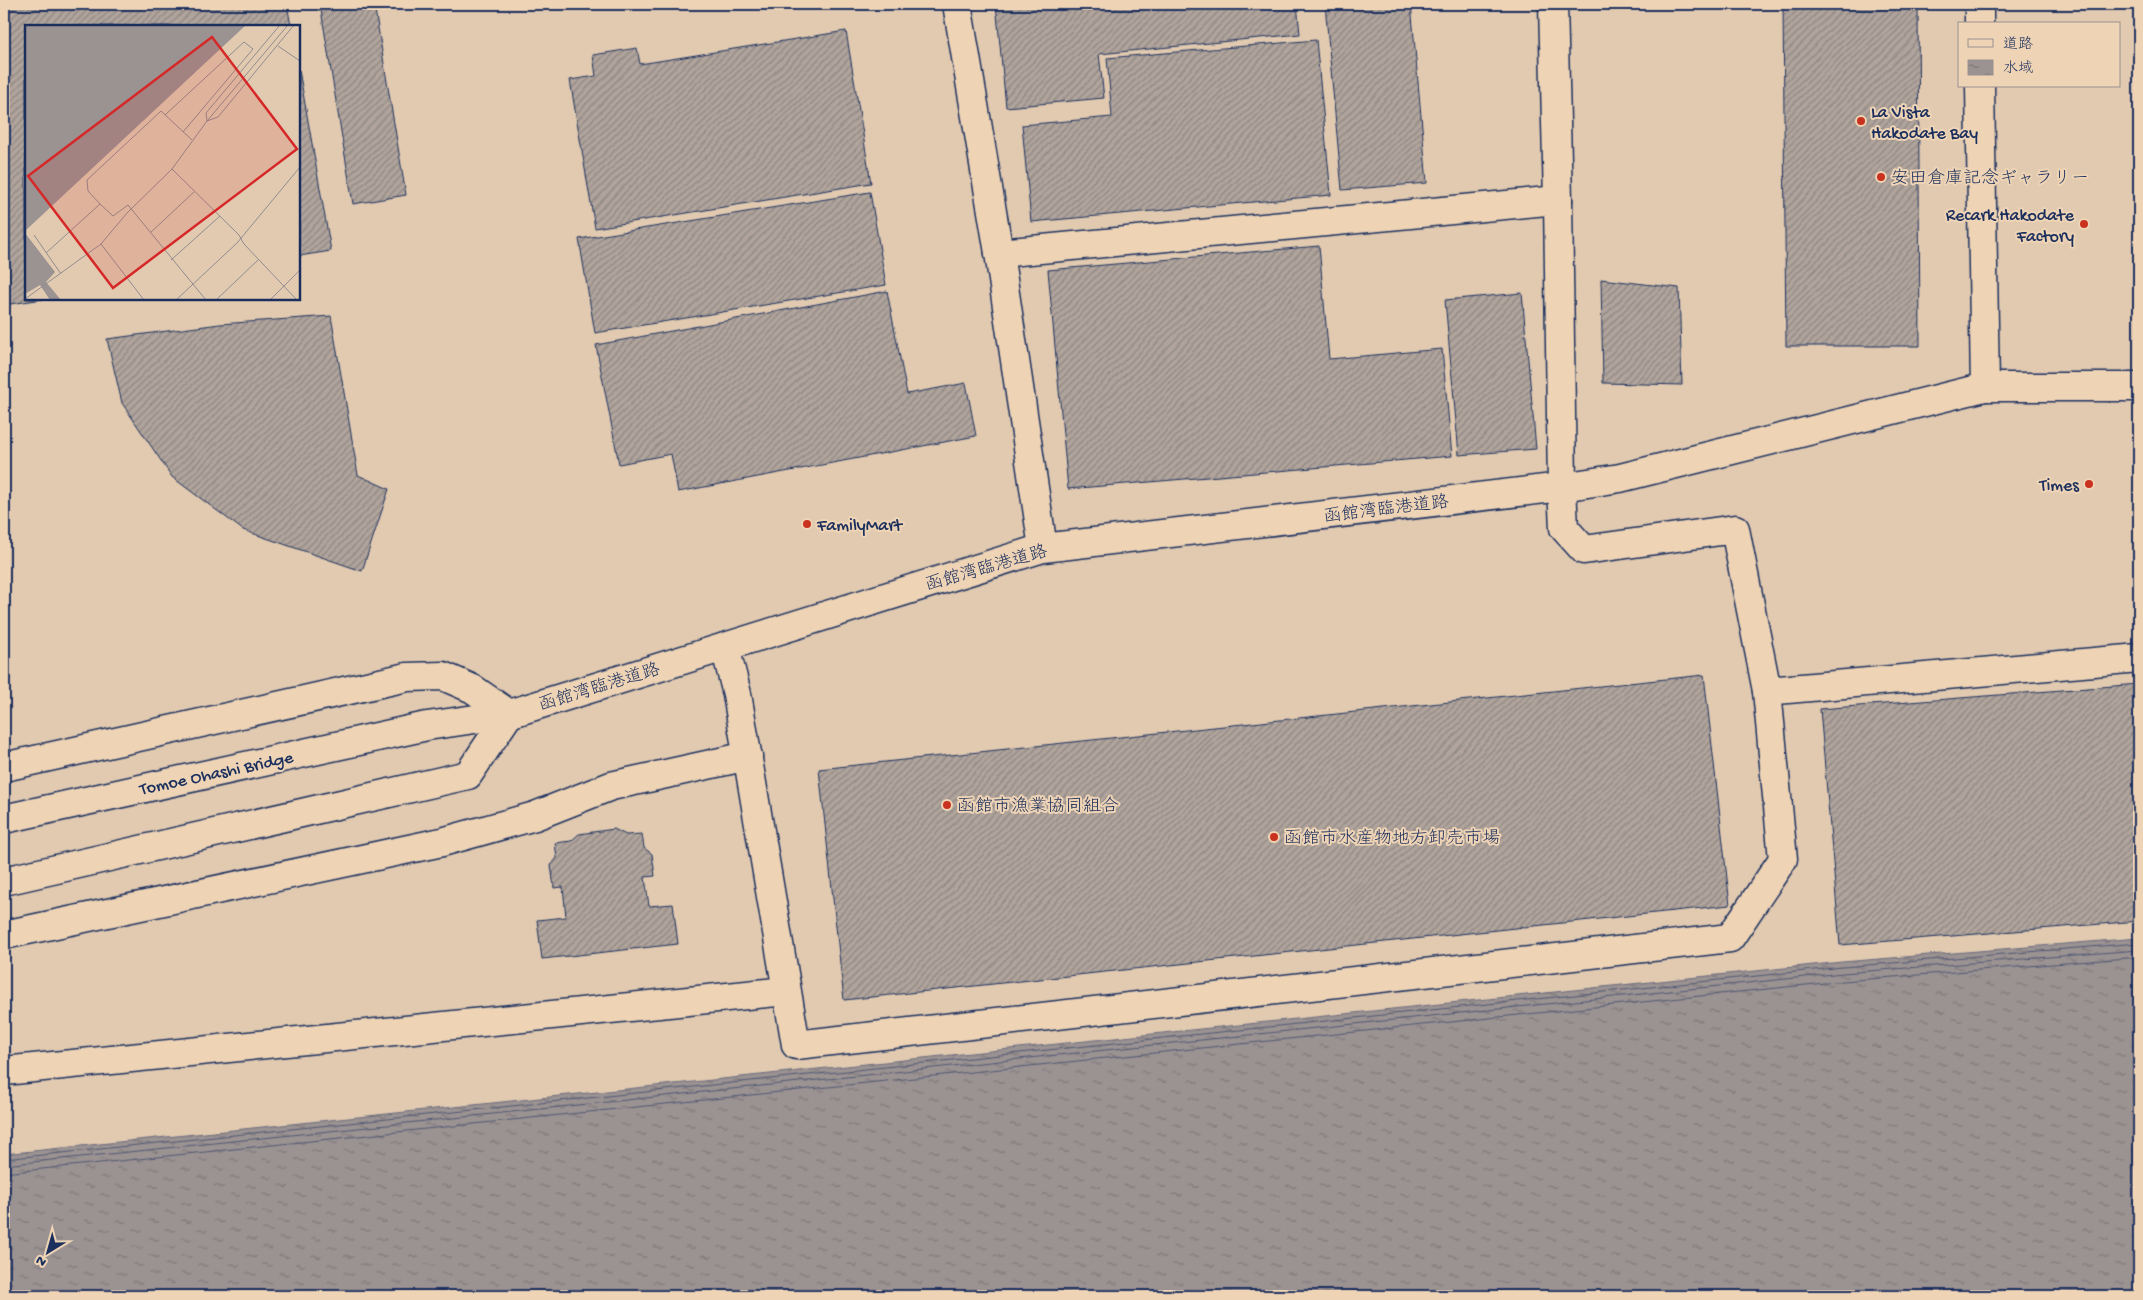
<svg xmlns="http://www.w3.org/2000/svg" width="2143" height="1300" font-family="'Gochi Hand','Klee One',sans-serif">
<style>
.water{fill:url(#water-ripples);stroke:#686a7d}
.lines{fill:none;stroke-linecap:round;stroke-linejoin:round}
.shore{stroke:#4e5773;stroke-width:1}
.building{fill:url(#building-hatch);stroke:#1b2f5e}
.minor-casing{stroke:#1b2f5e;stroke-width:31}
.minor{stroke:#eed4b5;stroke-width:28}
.poi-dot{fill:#c8321e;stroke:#eed4b5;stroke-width:2}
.labels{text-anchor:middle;stroke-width:4;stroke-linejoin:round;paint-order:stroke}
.poi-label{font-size:18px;fill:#1b2f5e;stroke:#eed4b5;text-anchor:start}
.street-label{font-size:18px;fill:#1b2f5e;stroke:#eed4b5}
.inset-road{fill:none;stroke:#928c8f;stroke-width:1}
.view{fill:#d62828;fill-opacity:0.15;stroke:#d62828;stroke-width:2.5}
.inset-edge{fill:none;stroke:#1b2f5e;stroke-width:2.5}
</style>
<defs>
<pattern id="water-ripples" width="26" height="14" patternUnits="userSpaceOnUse" patternTransform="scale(1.25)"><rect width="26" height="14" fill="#9b9292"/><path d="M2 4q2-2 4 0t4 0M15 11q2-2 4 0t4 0" fill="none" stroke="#7e787a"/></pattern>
<pattern id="building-hatch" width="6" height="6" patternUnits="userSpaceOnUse" patternTransform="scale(1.25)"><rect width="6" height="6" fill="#b0a49c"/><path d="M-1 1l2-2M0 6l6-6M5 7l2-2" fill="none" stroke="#8e8682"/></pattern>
</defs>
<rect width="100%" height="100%" fill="#e1cab0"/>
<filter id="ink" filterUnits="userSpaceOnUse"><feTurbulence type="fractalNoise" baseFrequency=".02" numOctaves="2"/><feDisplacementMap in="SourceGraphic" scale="10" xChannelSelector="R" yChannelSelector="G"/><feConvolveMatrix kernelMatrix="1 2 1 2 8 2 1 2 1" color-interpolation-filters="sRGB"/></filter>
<g filter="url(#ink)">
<!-- water -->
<path class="water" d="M2139,938V1296H4V1154L1842,962Z"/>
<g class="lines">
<!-- shore -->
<g class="shore">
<path d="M4,1159L1843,967L2139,943"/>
<path d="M4,1165L1843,973L2139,950"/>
<path d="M4,1173L1844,981L2139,957"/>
</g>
</g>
<!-- building -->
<g class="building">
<path d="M4,4H287L291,26H26V299H43L4,305Z"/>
<path d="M320,4H374L406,195L353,204Z"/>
<path d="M996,4H1297L1300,34L1099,54L1104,98L1006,107Z"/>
<path d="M1325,4H1411L1427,183L1342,190Z"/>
<path d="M1783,4H1918L1920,346H1786Z"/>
<path d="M846,31L871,183L595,228L570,80L596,76L593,55L637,48L640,64Z"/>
<path d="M1316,40L1331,195L1031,222L1022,125L1112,117L1107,58Z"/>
<path d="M299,70L331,251L299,256Z"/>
<path d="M870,192L886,285L595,333L579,239Z"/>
<path d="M1319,246L1329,359L1442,349L1452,456L1068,489L1048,270Z"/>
<path d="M1601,279L1679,288L1682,385L1603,383Z"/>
<path d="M887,291L907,394L966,383L976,436L678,492L671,454L619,464L596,345Z"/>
<path d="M1522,293L1536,449L1459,455L1445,300Z"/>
<path d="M331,316L358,475L389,489L362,571L243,530L172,477L122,403L107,339L220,324Z"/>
<path d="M1704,675L1730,905L844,1000L819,769Z"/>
<path d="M2139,684V921L1840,945L1820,709Z"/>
<path d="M614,829L626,835L642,834L644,848L652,854L655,876L645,877L649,906L673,904L678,944L542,959L537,920L566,917L563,887L554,888L551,865L557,858L555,843L571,841L579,834Z"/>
</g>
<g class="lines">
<!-- minor casing -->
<g class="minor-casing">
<g id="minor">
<path d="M957,4L999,253L1043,548"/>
<path d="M1553,4L1558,200L1562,487L1564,528L1584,550L1735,529L1767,691L2139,658"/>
<path d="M1979,4V24"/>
<path d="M1980,86L1985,387"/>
<path d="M999,253L1558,200"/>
<path d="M725,647L737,694L796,1045L1730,938L1783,859L1767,691"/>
<path d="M4,767L407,677L443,676L473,689L509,714L468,775L4,881"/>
<path d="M4,819L427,726L509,714L1043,548L1562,487L1620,478L1985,387H2139"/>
<path d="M4,935L442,842L535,816L611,786L748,756"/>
<path d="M4,1071L786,991"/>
</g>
</g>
<!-- minor -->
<use href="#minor" class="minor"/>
</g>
</g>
<!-- markers -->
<g class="poi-dot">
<circle cx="1861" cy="121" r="5"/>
<circle cx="1881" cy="177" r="5"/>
<circle cx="2084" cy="224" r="5"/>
<circle cx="2089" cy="484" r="5"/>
<circle cx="807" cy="524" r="5"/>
<circle cx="947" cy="805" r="5"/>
<circle cx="1274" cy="837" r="5"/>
</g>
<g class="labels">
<!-- poi labels -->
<g class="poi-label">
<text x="1871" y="117">La Vista<tspan x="1871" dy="21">Hakodate Bay</tspan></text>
<text x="1891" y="183">安田倉庫記念ギャラリー</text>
<text x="2074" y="220" text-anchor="end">Recark Hakodate<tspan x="2074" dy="21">Factory</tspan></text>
<text x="2079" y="490" text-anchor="end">Times</text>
<text x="817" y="530">FamilyMart</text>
<text x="957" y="811">函館市漁業協同組合</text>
<text x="1284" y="843">函館市水産物地方卸売市場</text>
</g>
<!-- street labels -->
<g class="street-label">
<text transform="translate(1386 508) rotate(-7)" y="6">函館湾臨港道路</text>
<text transform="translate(986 567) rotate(-16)" y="6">函館湾臨港道路</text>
<text transform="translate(599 686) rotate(-17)" y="6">函館湾臨港道路</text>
<text transform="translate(216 772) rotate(-12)" y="6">Tomoe Ohashi Bridge</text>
</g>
</g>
<!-- overview -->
<g transform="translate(25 25)">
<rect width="275" height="275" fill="#e1cab0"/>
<path d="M0,0H221L0,206ZM0,208L30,247L21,257L36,275H25L15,260L0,269Z" fill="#9b9292"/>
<path class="inset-road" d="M255,0L181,88L182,96L193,92L269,0M253,21L275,36M140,90L219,17L228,24L158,107M147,144L214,210L219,219L272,275M75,179L63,166L62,155L136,86L167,115M125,208L169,167M9,210L36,249M76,219L119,275M21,228L75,179L88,191L103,180L181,275M146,235L195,191M0,274L76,219L102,188L147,144L182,96L263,0M151,275L212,218L275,142M191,275L233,235M245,275L275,245"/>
<path class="view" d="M187,12L272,124L88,263L3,151Z"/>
<rect width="275" height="275" class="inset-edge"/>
</g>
<!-- margin -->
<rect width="2143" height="1300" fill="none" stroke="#eed4b5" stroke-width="20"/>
<rect x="10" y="10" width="2123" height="1280" fill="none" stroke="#1b2f5e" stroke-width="2" filter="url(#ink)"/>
<!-- legend -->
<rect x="1958" y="22" width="162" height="65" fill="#eed4b5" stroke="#9a9292"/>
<rect x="1968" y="39" width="25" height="8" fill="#eed4b5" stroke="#9a9292"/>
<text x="2003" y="48" font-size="15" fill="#1b2f5e">道路</text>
<rect x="1968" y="60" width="25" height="15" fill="url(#water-ripples)" stroke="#9a9292"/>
<text x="2003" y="72" font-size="15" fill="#1b2f5e">水域</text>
<!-- north arrow -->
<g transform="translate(48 1252) rotate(217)" stroke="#eed4b5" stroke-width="4" paint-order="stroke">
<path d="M0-4L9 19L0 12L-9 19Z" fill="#1b2f5e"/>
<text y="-8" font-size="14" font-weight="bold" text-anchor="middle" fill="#1b2f5e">N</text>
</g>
</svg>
